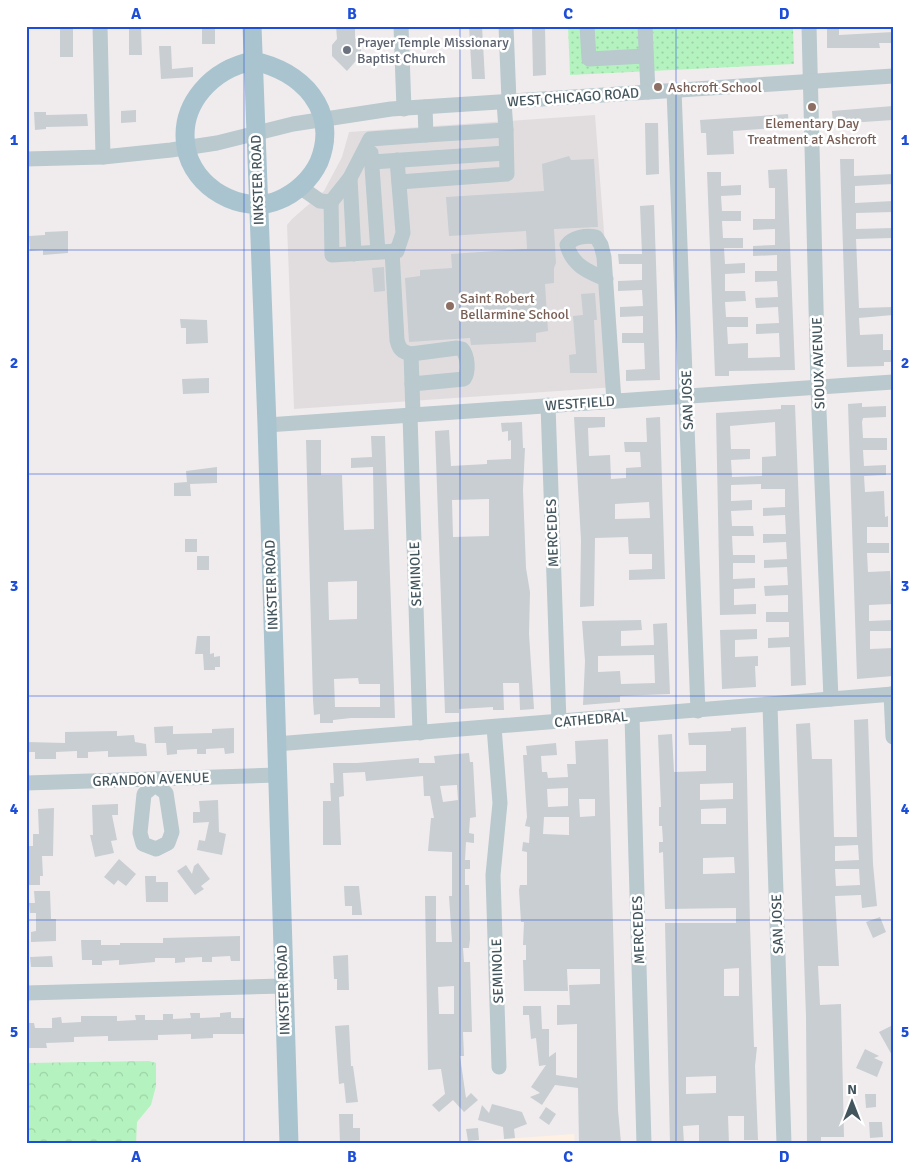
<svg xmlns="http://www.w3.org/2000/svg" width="919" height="1170" font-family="Signika,sans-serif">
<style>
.commercial{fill:#fef0e2}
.education{fill:#e1dddf}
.grass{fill:url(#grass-dots)}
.forest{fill:url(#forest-crowns)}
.building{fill:#c8ced2;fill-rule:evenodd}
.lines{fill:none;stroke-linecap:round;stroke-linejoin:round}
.minor{stroke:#b9c9ce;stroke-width:15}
.major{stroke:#a9c4cf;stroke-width:19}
.grid{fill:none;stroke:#1d4ed8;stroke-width:1;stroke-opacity:0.55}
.worship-dot{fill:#6b7280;stroke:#fff;stroke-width:2}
.education-dot{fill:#8d6e63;stroke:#fff;stroke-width:2}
.labels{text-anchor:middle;stroke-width:5;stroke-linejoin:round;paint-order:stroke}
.worship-label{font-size:14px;fill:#5b616d;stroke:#fff;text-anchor:start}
.education-label{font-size:14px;fill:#785e54;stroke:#fff;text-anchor:start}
.street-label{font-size:14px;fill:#43555c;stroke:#fff}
.neatline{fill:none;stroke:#1d4ed8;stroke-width:2}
.grid-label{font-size:16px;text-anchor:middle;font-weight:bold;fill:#1d4ed8}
</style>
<defs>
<pattern id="grass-dots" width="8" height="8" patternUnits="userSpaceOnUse" patternTransform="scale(1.25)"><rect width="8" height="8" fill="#b4f3bf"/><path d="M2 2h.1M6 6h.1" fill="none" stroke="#9cd2a7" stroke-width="1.8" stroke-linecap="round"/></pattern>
<pattern id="forest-crowns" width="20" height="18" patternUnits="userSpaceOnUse" patternTransform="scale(1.25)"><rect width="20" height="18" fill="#b4f3bf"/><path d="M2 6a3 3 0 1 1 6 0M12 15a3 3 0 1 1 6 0" fill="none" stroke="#9cd2a7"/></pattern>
</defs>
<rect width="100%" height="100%" fill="#f0eced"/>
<!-- commercial -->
<path class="commercial" d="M574,1134L575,1144H478V1141Z"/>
<!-- education -->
<path class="education" d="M595,115L616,387L294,409L287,225L292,219L324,191L342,157L349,132Z"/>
<!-- grass -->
<path class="grass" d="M568,26H793L794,64L570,75Z"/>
<!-- forest -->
<path class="forest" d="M149,1061L156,1063V1086L151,1105L137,1122L136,1144H26V1063Z"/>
<!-- building -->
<g class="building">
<rect x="60" y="26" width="13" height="31"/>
<path d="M129,26H141L142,55H129Z"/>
<path d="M336,26H355V38L361,43V55L347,71L332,56V45L337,39Z"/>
<path d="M469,26H482L485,79H472Z"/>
<path d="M532,26H545L546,75L533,76Z"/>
<rect x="202" y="28" width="13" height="16"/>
<path d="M827,28H839V35L893,32V43H879L880,48H827Z"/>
<path d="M159,46H171L172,69L193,67V77L161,79Z"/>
<path d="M893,106V120L833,124L832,111Z"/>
<path d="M136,110V122L121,123V111Z"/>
<path d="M34,112H46V115L87,114L88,126L46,127V129L35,130Z"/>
<path d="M788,114L789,127L733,131L734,154L707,155L706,133H701L700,120Z"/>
<path d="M645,123H658L659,174L646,175Z"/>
<path d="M569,156L571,160L594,159L598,227L554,229L556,263L554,268V283L545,284L548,331L536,333V342L471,345L470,338L409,342L405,278L420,276V270L452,268L451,254L527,249L526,231L449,236L446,197L544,191L542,164Z"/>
<path d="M840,159H854V176L893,174V184L855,186V203L893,201V212L856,213V229L893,228V238L856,239L859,308L893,307V315L859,318L860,335L883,334V350H893V362H884V366L847,367Z"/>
<path d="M787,169L795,370L729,371V376H715L707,172H721V186L741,185V195L721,196L722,211H741V221H722L723,238H743V248H724L725,264L745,263V273L725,274V291H745L746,301L725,302L726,317H748V327H727L728,344L748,343V358L780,357L779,333L756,334V324L779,323L778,307L756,308L755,298L778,297L777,281L755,282V271H777V255L753,256V246L775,245V229L753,230V219H775V188H769L768,170Z"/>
<path d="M654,205L660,380L626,381V370L645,369L644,343H622V333H643V316L620,317V307L643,306L642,290L618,291V281L642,280V264H619L618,254H642L640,206Z"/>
<path d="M68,231V253L43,255V250L30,251L29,236L45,235V232Z"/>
<path d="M384,267L385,291L374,292L372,268Z"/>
<path d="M595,293L597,320H594L597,373H570L569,355L576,354L573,316L583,315L581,294Z"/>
<path d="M180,319L207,320L208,343L186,344V328H181Z"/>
<path d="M209,378V393L183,394L182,379Z"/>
<path d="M862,403V407L886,406V417L863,418L862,422L863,438H887V450H863L864,466L886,465V475L864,476L865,492L884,491L885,517L888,516V527H867V543H889V553H867L868,572L890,571L892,604L869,605V621L892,620V631H870V649L893,648V676L857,679L848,404Z"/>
<path d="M781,405H795L806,685L791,686L790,647L768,648V638L789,637V622H766V612H788V595L765,596L764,586L788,585L787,567L764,568V560L787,559L786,542L763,543V534H786L785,515L763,516V508L785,507V489H761V484L731,485V501L752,500V510L731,511L732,526H753L754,536H732L733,555H755V563H733V579L755,578V588L734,589V605L756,604V614L720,615L716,413L781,409ZM775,422L776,456L762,457V476L732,477L731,460L750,459V449H731L730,426Z"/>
<path d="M574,417H605V427L588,428L589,456L610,455L611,479L626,478V468L641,467L640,452H625L624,442H647L646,418L660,417L665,579L629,580V570L652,569V554H629L628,537L595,538L594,606L580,607L581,540ZM649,502L650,518L615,519V504Z"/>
<path d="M522,422L523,448H525L523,490L526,568L530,592L529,634L534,709L520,710L519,683H503L504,710H493V707L459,709V713H445L435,431L449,430L451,466L487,464V460L511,459V440L508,441V431L502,432L501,423ZM489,499V536L453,537L452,500Z"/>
<path d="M371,436H385L395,718H351L333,720V723H320V714L314,715L313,700L306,440H321V475H342L344,530L374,529L373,467L351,468V458L372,457ZM357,581V619L329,620L328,582ZM358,678L359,684H380V707H335L334,679Z"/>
<path d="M217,467V483L190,484L191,496H174V483L187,482L186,471Z"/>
<rect x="185" y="539" width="12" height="13"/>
<rect x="197" y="556" width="12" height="14"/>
<path d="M641,620L642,630L621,631V646L654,645L653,624L667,623L670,694L620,696V702L583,705L585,661L582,621ZM654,655L655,683L621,684L620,671L598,672V656Z"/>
<path d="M757,629V639L735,640V657L758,656V666H755L756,687L722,689L720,630Z"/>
<path d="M197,636H210V654L214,653V657L220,656V667H215V670H204L203,654H195Z"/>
<path d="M868,719L873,864L877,906L862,908L861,895L835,896L839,966H818L820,1005L841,1004L844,1137H821V1144H807L806,1017L796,724L810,723L812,759H832L834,837H857L854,720ZM858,845L859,860L835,861V846ZM835,869H859L860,885L836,886Z"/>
<path d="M173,726V734L212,733V729L234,728V753L225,754L224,748L206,749V754H197V749L177,750V754L167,755L166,743H155L154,727Z"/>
<path d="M746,727L750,925L754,1047H757L755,1066L758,1140H744V1116H728L729,1144H699V1125L683,1126L684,1144H670L665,923H736V908L665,909L663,852L659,853V842H663L662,826H659V807H661L658,735L672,734L674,772L706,771V745H689L688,733L731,731V728ZM733,783V799L700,800V784ZM726,808V824H701V809ZM734,857L735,873L703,874V858ZM739,968V996H724V969ZM716,1076V1093L686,1094V1077Z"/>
<path d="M117,731V736L134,735L135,742L146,744L147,756L108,757V751L88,752V758H77V751L56,752V759H35V752H26V742L65,743V732Z"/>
<path d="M608,739L618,1110L621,1143L579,1144L578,1088L555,1085L542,1105L530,1097L540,1093L531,1087L546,1065L539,1066L536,1038L531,1039L529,1015H523V1006H541L542,1029H549V1057L556,1052V1075L577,1078V1024L557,1025V1005H570L569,985L600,984V969H567L568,991H524L523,960H526V945H523L524,922H521L519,890L520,885H527V852L522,851L523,842L529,843L530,827L525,826L527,817L523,755H527L526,746L556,743L557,755L541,756L542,772H547L548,778L568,777L567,764H576L575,741ZM568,788V806L548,807L547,789ZM579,799H595V816L580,817ZM544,817H569V835L543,834Z"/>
<path d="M469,753L470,762H473L476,817L470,818L469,833L474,834V843L466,842L465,860H470V869H465V885H469L470,939L469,948H463L464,962H470L472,1032H463L464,1056H460L466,1098L471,1093L478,1100L464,1112L453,1100L439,1112L432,1105L445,1094L441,1069L428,1070L425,896H436V942H452L449,896H452V852L428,851L431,818H434L430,796H424L423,776L366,781L365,772L343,773L344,796L339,797L341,845H323V801H331L330,783H334L333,763H357L419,758V763H435L434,756ZM457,785L458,800L443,802L440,786ZM454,986V1014H439L438,987Z"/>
<path d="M218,800L219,832L226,834L222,855L197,850L199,840L205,841L209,822L193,823V812H200L199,801Z"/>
<path d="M118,804V815H112L117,840L111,841L114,853L95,857L90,835H93L92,805Z"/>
<path d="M54,808L53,856H42L43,876H40V885H28L27,846H33V834H39L38,809Z"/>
<path d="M119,859L136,874L126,886L118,880L114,885L104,877Z"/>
<path d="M198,863L210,879L201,886L204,889L195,895L177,871L186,865L192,874L194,866Z"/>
<path d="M145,876H156V882H168V902H146Z"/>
<path d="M344,886H359L362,915H352V906H345Z"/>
<path d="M34,891H50L51,919H56V941L31,942V932L36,931V913H30L29,903H35Z"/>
<path d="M880,917L886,932L873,938L866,922Z"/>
<path d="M240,936V961H231L230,956L212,957V962H202V957L185,958V962L175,963V958H155V962L119,965V960L102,961V965H92V960H82L81,940H101V945H120V943H163V938Z"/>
<path d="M348,955L349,990H337V979H334L333,956Z"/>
<path d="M52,956L53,967H31L30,957Z"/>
<path d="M231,1012V1018H244V1034H213V1038L191,1039V1034L158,1035V1040L108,1041V1036L74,1037V1042L46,1043L47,1048H26V1023H34L35,1028H52V1018L61,1017L62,1023L81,1022V1016H117V1021L136,1020L135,1015H145V1020H163V1014H173V1019L191,1018L190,1013H200V1018L220,1017V1013Z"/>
<path d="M349,1025L351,1066H353L358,1102L346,1103L344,1083L339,1084L335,1026Z"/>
<path d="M893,1025V1057L879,1032Z"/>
<path d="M865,1049L879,1056L874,1058L883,1062L877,1077L856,1068Z"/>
<path d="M865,1094H876V1107L866,1108Z"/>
<path d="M492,1104L522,1112L527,1124L514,1129L515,1138L504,1139L503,1127L478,1120L482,1105L489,1113Z"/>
<path d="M546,1107L556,1114L549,1125L539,1118Z"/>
<path d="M339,1114H353V1128H360V1144H340Z"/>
<path d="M869,1122H882L883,1137L870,1138Z"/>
<path d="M478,1128L479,1140L468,1141L466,1129Z"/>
</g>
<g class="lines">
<!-- minor -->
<g class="minor">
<path d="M100,26L103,157"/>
<path d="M401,26L404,109"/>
<path d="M506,26L509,101"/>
<path d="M587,26L589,59L645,56"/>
<path d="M645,26L648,92"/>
<path d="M809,26L818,387L831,699"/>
<path d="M674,90L698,711"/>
<path d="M426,135L506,130L504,102"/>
<path d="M371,153L378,252"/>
<path d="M26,159L103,157L171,150L217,143L293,124L391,109L893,76"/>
<path d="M372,162L506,153"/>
<path d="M350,178L354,254"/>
<path d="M399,182L507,174L506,130"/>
<path d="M300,187L320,201L331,202L350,178L370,139L426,135L425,107"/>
<path d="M331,202L332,255L397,251L403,233L397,160"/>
<path d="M392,251L397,340C399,349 402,352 411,354L413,414"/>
<path d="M606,279C588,272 572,265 567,245C573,237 586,235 596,237L601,245L604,257L614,401"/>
<path d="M411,354L457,348L462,349C468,356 469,372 464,379L412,384"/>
<path d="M548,405L559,722"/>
<path d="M410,415L420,733"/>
<path d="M267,425L893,382"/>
<path d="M891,694L893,737"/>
<path d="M770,705L784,1144"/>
<path d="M632,716L644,1144"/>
<path d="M494,727L500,803L493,875L499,1067"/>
<path d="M276,744L893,694"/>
<path d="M155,779V785L166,793L172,832L168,843L156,849L143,844L140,833L144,794L155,785"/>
<path d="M26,783L276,775"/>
<path d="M26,993L283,986"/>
</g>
<!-- major -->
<g class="major">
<path d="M252,26L267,425L289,1144"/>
<path d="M253,61C301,70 340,110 319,162C311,179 296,193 279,200C242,216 192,187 186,147C179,103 213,69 253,61Z"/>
</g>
</g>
<!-- grid -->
<path class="grid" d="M244,26V1144M460,26V1144M676,26V1144M26,250H893M26,474H893M26,696H893M26,920H893"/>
<!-- markers -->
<circle class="worship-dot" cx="347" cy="50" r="5"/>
<g class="education-dot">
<circle cx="658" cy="87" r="5"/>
<circle cx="812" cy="107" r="5"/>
<circle cx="450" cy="306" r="5"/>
</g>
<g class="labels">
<!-- worship labels -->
<g class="worship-label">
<text x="357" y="47">Prayer Temple Missionary<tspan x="357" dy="16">Baptist Church</tspan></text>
</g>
<!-- education labels -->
<g class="education-label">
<text x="668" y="92">Ashcroft School</text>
<text x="812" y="128" text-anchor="middle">Elementary Day<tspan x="812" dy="16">Treatment at Ashcroft</tspan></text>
<text x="460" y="303">Saint Robert<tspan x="460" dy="16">Bellarmine School</tspan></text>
</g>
<!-- street labels -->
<g class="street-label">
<text transform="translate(573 97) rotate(-4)" y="5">WEST CHICAGO ROAD</text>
<text transform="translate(257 180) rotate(-92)" y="5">INKSTER ROAD</text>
<text transform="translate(818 363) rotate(-92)" y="5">SIOUX AVENUE</text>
<text transform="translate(687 400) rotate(-92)" y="5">SAN JOSE</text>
<text transform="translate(580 403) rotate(-4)" y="5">WESTFIELD</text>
<text transform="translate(552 533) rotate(-92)" y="5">MERCEDES</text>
<text transform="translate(415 574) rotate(-92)" y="5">SEMINOLE</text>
<text transform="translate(271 585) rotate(-92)" y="5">INKSTER ROAD</text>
<text transform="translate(591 719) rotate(-5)" y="5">CATHEDRAL</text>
<text transform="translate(151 779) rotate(-2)" y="5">GRANDON AVENUE</text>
<text transform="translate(777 924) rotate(-92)" y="5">SAN JOSE</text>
<text transform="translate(638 930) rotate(-92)" y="5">MERCEDES</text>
<text transform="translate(497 971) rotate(-92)" y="5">SEMINOLE</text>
<text transform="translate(283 990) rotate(-92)" y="5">INKSTER ROAD</text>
</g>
</g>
<!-- border -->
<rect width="919" height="1170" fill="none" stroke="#ffffff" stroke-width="55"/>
<!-- north arrow -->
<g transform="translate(852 1102)" stroke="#ffffff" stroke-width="4" paint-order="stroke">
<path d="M0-4L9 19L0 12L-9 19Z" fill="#43555c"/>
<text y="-8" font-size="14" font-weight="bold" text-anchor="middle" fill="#43555c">N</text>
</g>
<rect x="28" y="28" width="864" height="1114" class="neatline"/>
<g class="grid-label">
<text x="136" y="19">A</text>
<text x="352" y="19">B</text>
<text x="568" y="19">C</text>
<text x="784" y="19">D</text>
<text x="14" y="145">1</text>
<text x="905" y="145">1</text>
<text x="14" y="368">2</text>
<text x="905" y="368">2</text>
<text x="14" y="591">3</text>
<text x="905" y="591">3</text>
<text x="14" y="814">4</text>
<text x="905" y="814">4</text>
<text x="14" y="1037">5</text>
<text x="905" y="1037">5</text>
<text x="136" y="1162">A</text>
<text x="352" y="1162">B</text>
<text x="568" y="1162">C</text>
<text x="784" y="1162">D</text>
</g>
</svg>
